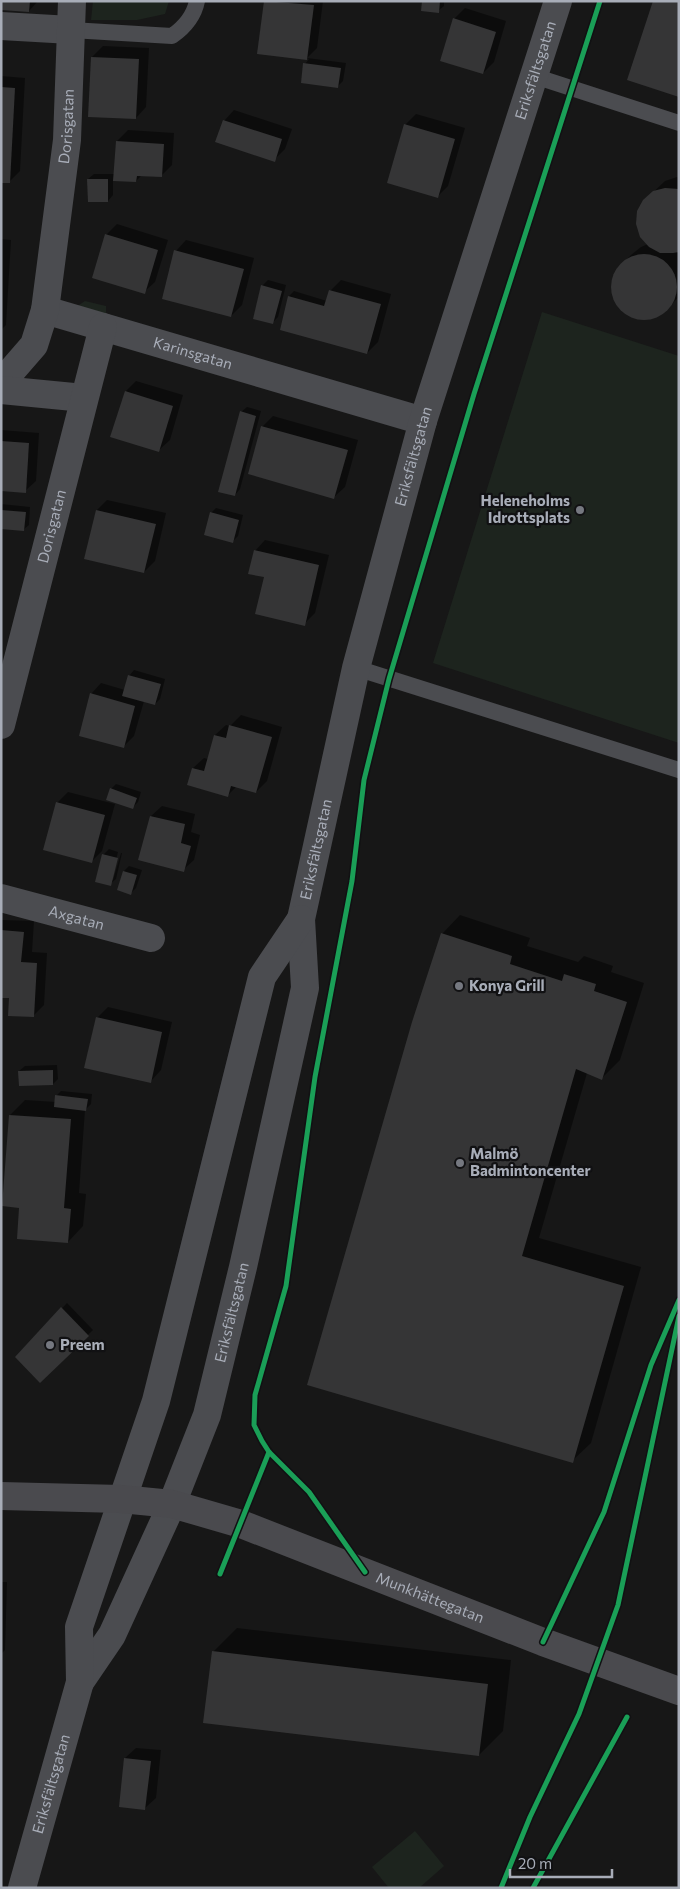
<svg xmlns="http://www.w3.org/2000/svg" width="680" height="1889" font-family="Commissioner,sans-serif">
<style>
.green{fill:#1d241e}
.shadow{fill:#0007}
.building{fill:#353536}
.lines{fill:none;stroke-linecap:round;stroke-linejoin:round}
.service{stroke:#4b4c50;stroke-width:16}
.minor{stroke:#4b4c50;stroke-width:28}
.tertiary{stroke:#4b4c50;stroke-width:28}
.secondary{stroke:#4a4a4e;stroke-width:28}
.cycleway-casing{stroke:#111113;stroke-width:8}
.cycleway{stroke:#1a9f57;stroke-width:5}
.poi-dot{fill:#757880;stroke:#111113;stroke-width:2}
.labels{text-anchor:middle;stroke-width:4.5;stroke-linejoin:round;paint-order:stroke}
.street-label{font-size:15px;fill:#a8adb8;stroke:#111113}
.poi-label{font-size:15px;font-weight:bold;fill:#a8adb8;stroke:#111113;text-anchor:start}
</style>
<rect width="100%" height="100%" fill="#171717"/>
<!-- green -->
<g class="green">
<path d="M93,1H169L165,14L137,20H91Z"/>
<path d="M85,301L106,306V320C93,328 83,337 67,329L76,307Z"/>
<path d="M542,312L679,356V743L433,663Z"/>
<path d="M415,1831L444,1866L419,1888H389L372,1867Z"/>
</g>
<!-- shadow -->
<g class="shadow">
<path d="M1,1H38L29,11Z"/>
<path d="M265,1H323L317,48L307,58L346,63L343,81L338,86L305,64L309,59L259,52Z"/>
<path d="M423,1H444V6L438,11Z"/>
<path d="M465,8L506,21L494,62L483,73L454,19Z"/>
<path d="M103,46L149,48L146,107L136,118L92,57Z"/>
<path d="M1,76L25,78L20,171L9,182H1Z"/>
<path d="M234,110L292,129L285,149L274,160L224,121Z"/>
<path d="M416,114L465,128L448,186L438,196L389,182L406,124Z"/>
<path d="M128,130L174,133L172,165L161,176L142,175L136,181L113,180V195L108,201L88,179L94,174H115L117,141Z"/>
<path d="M677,177L679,178V250L676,251L679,254V297L660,315L648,318L636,317L625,312L617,302L613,290L614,278L620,266L631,255L641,247L648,244L644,201L665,181Z"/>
<path d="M117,224L168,240L155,282L144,292L106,235Z"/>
<path d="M1,239L11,240L6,325L1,330Z"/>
<path d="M186,240L254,258L242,305L231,316L176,251Z"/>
<path d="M268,280L286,285L278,317L273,322L262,286Z"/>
<path d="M341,280L391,294L378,342L367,353L289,296L294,291L327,301L330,291Z"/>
<path d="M136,381L183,395L170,440L159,450L126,391Z"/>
<path d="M247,407L261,411L240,489L235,495L241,412Z"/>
<path d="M273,416L358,440L345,487L334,497L262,427Z"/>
<path d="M1,430L39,433L36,481L25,491L1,490Z"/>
<path d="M107,500L166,513L155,561L144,572L97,510Z"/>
<path d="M1,504L30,507L29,525L23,530L1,528Z"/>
<path d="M216,508L243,515L238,536L233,541L211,513Z"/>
<path d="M265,540L329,555L315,613L304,624L255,551Z"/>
<path d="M134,670L165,679L160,699L155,704L144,701L134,736L123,747L91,694L101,683L125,690L129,676Z"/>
<path d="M241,715L282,727L267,781L256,792L237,786L227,796L193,768L204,758L208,759L215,735L226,725L230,726Z"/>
<path d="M116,784L141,792L138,802L133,807L111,789Z"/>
<path d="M68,792L115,804L102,851L91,862L57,803Z"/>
<path d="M162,806L195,814L191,832L200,835L194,860L183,870L151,816Z"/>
<path d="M109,849L118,852L111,880H113L121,853H122L116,879L110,884L103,855Z"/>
<path d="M129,866L142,870L136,888L131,893L124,871Z"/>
<path d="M460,915L530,938L527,946L578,962L584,956L613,966L611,972L644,983L620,1060L602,1078L587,1073L539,1238L641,1267L591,1443L572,1461L442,934Z"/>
<path d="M2,920L34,921L32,952L47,953L44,1005L33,1016L11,997H1Z"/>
<path d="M108,1007L172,1022L161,1070L151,1081L97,1018Z"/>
<path d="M57,1065L58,1079L53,1084L19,1071L25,1066Z"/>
<path d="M61,1091L92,1094L91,1104L85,1110L79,1193L86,1194L83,1226L68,1242L21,1207L10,1115L25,1100L56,1102V1096Z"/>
<path d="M67,1303L93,1330L40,1381L16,1357Z"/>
<path d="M1,1582H7L5,1650L1,1654Z"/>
<path d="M237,1628L511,1660L503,1731L479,1755L213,1652Z"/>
<path d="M136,1748L161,1750L156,1798L145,1808L125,1758Z"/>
</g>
<!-- building -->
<g class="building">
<path d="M1,1H30L29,12L1,10Z"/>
<path d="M264,1L314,5L307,60L257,54Z"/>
<path d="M422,1H440L439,13L421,11Z"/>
<path d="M653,1H679V97L627,80Z"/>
<path d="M453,18L496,32L483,74L440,61Z"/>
<path d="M91,57L139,59L136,119L88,117Z"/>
<path d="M303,63L341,68L338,88L301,83Z"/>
<path d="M1,87L15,88L10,183H1Z"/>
<path d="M223,120L282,139L275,162L215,142Z"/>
<path d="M404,124L455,139L438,198L387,183Z"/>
<path d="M116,141L164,144L162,177L137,176L136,182L113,181Z"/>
<path d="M87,179H108V202H88Z"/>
<path d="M665,188L679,189V252L673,253H660L649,247L640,237L636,224L637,211L643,200L653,191Z"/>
<path d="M105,234L158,250L145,294L92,278Z"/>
<path d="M174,250L244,269L231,317L162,299Z"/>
<circle cx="644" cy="287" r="33"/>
<path d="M261,285L282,291L273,324L253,319Z"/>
<path d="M329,290L381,304L367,354L280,330L288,296L324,306Z"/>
<path d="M125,391L173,406L159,452L110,437Z"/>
<path d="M240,411L256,416L235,496L218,492Z"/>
<path d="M261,426L348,450L334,499L248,474Z"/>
<path d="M1,441L29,443L26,493L1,491Z"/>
<path d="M1,510L26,512L24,531L1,529Z"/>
<path d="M96,510L156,524L144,573L84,559Z"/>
<path d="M210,512L239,520L233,543L204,535Z"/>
<path d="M254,550L319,565L305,626L255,614L264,577L248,574Z"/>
<path d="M128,675L161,684L155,705L122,696Z"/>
<path d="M90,693L135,706L124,748L79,736Z"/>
<path d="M229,725L272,737L256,793L231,786L228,797L187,785L192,768L204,771L214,735L226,738Z"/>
<path d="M110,788L137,798L133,809L106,800Z"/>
<path d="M56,802L105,815L92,863L43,850Z"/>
<path d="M150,816L185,824L181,843L191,846L184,872L138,860Z"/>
<path d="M102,854L118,858L111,886L95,882Z"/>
<path d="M123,871L137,875L131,895L117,890Z"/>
<path d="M1,930L24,932L21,962L37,963L34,1017L8,1016L9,998H1Z"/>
<path d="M441,933L512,956L510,964L562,981L564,974L596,984L594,991L627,1002L602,1080L576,1069L522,1256L624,1286L573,1463L307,1385L412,1022Z"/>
<path d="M96,1017L162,1032L151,1083L84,1068Z"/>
<path d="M53,1070V1085L19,1086L18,1071Z"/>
<path d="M55,1095L88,1099L86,1111L54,1107Z"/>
<path d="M9,1115L71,1119L64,1208L71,1209L68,1243L17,1239L19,1208L2,1206Z"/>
<path d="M61,1307L89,1336L40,1383L15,1357Z"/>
<path d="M212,1651L488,1684L479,1756L203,1723Z"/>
<path d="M124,1758L151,1761L145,1810L119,1807Z"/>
</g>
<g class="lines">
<!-- service -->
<g class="service">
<path d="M71,30L172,36C185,27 194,16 197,1"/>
<path d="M534,76L679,123"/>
<path d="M356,668L679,770"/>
</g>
<!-- minor -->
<g class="minor">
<path d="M1,26L71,30"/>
<path id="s1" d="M45,310L423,421"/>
<path id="s2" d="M1,383L34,345L45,310L67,140L72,1"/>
<path d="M1,390L84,398"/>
<path id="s3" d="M1,725L103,327"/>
<path id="s4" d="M1,898L151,938"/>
</g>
<!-- tertiary -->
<g class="tertiary">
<path id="s5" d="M80,1682L112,1635L172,1504L207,1415L243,1267L305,988L301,919L356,668L423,421L558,1"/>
<path id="s6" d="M22,1888L80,1682L79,1627L156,1401L262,977L301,919"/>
</g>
<!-- secondary -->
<path class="secondary" id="s7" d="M1,1496L121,1499L172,1504L241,1524L543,1642L679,1691"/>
<!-- cycleway casing -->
<g class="cycleway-casing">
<g id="cycleway">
<path d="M365,1572L309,1492L269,1452L262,1441L254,1425L255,1395L286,1286L315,1077L352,881L364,780L389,679L474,394L600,1"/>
<path d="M220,1574L269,1452"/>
<path d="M543,1642L604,1512L651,1365L679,1300"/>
<path d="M501,1888L530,1817L579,1714L618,1605L679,1316"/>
<path d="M533,1888L627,1717"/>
</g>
</g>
<!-- cycleway -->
<use href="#cycleway" class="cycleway"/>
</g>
<!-- markers -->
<g class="poi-dot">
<circle cx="580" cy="510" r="5"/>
<circle cx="459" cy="986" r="5"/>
<circle cx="460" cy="1163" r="5"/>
<circle cx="50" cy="1345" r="5"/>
</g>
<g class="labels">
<!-- street labels -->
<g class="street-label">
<text dy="5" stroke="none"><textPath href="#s5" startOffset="1685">Eriksfältsgatan</textPath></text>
<text dy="5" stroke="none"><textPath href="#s2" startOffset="272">Dorisgatan</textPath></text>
<text dy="5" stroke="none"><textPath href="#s1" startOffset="154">Karinsgatan</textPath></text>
<text dy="5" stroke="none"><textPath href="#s5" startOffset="1280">Eriksfältsgatan</textPath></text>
<text dy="5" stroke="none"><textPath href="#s3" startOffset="205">Dorisgatan</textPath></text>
<text dy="5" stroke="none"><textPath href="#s5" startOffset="875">Eriksfältsgatan</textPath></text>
<text dy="5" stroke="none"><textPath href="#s4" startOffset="78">Axgatan</textPath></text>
<text dy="5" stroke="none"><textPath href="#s5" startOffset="402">Eriksfältsgatan</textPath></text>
<text dy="5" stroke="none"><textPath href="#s7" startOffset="446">Munkhättegatan</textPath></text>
<text dy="5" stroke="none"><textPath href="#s6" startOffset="108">Eriksfältsgatan</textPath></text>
</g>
<!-- poi labels -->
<g class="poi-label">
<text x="570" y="506" text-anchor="end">Heleneholms<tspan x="570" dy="17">Idrottsplats</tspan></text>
<text x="469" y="991">Konya Grill</text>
<text x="470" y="1159">Malmö<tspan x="470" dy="17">Badmintoncenter</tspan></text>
<text x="60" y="1350">Preem</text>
</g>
</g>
<!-- border -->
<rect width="680" height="1889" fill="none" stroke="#a8adb8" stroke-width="5"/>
<!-- scale -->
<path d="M510 1869v8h102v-8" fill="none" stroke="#a8adb8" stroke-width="2.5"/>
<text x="518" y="1869" font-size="15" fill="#a8adb8" stroke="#111113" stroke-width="4" paint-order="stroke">20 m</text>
</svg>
